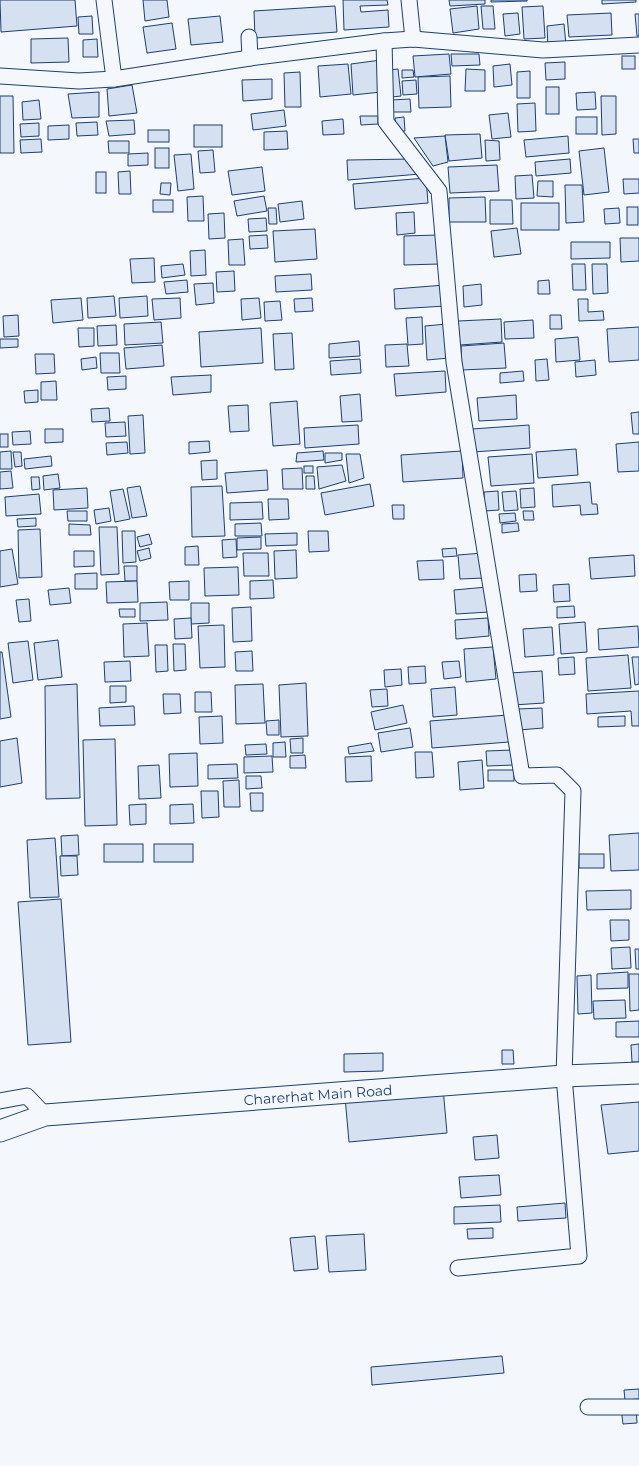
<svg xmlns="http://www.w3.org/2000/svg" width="639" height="1466" font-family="Montserrat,sans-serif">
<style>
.building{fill:#d5e0f0;stroke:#1d3f73}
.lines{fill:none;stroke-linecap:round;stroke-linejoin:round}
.street-casing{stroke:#1d3f73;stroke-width:17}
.secondary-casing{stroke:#1d3f73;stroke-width:23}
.street{stroke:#f4f7fb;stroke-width:15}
.secondary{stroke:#f4f7fb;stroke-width:21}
.labels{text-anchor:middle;stroke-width:3;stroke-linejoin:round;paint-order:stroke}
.street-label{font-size:14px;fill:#1d3f73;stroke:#f4f7fb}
</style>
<rect width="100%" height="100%" fill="#f4f7fb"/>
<!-- building -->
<g class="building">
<path d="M0,0H75L77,26L1,32Z"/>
<path d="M143,0H167L169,17L145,21Z"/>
<path d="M343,0H387L388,5L360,6L361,12L388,10L389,27L344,30Z"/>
<path d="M449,0H485V4L450,6Z"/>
<path d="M491,0H527V1L491,2Z"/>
<path d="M602,0H636V2L602,4Z"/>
<path d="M335,6L337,32L255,38L254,11Z"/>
<path d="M477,6L479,29L453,33L450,9Z"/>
<path d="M481,6H493L495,29H483Z"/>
<path d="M543,6L545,38L524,39L522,7Z"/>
<path d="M518,13L520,34L505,36L503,14Z"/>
<path d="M611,13L612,35L569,37L567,15Z"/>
<path d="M635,14H639V36H637Z"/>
<path d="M92,16L93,34H79L78,17Z"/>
<path d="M220,16L223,42L191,45L188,19Z"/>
<path d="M172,23L176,49L147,53L143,27Z"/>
<path d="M564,24L566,45L548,47L547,26Z"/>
<path d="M68,38L69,62L31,63V39Z"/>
<path d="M97,39L98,57H83V40Z"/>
<path d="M449,54L451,74L415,77L413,56Z"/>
<path d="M451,54H479L480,65L452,66Z"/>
<rect x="622" y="56" width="13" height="13"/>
<path d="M381,60V92L353,95L351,64Z"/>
<path d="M565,62V79L546,80L545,63Z"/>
<path d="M348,64L351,94L320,97L318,66Z"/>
<path d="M510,64L512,85L494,87L493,66Z"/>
<path d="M398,69L401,96L392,97L389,70Z"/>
<path d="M466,69L485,70V91H465Z"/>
<path d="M402,70H413L414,77L402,78Z"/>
<path d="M530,71V98H517V72Z"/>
<path d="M300,72L301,107H285L284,73Z"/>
<path d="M450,76L451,107L419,108L418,77Z"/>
<path d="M272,79V99L243,101L242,80Z"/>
<path d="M416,80L417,94L403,95L402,81Z"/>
<path d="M132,85L137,113L109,116L107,89Z"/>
<rect x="546" y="87" width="13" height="27"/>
<path d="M99,92V117L72,118L68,94Z"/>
<path d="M595,92L596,109L577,110L576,93Z"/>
<path d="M0,96H13L14,153H0Z"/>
<path d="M601,96H616V134L602,135Z"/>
<path d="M410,99L411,112H392L391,100Z"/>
<path d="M39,100L41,119L23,120L22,102Z"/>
<path d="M535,103L536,131L518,132L517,104Z"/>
<path d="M284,110L286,126L253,130L251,114Z"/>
<path d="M508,113L511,137L492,139L489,115Z"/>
<path d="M360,116H378V124L361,125Z"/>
<path d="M404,117L405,131L396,132L395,118Z"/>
<rect x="576" y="117" width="21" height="17"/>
<path d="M343,119L344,134L323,135L322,121Z"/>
<path d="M134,120L135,134L109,136L106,121Z"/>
<path d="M97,122L98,135L77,136L76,123Z"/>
<path d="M39,123V136L21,137L20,124Z"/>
<path d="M69,125V139L48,140V126Z"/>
<rect x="194" y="125" width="28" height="22"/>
<rect x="148" y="130" width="21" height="12"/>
<path d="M287,131L288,149L264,150V132Z"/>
<path d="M480,134L482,158L449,161L445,135Z"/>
<path d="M445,136L448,162L433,166L414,138Z"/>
<path d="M568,136L569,153L526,157L524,140Z"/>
<path d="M41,139L42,152L21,153L20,140Z"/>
<path d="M633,139H639V153H634Z"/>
<path d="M485,140L499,141L500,160L486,161Z"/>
<path d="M108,141H129V153H109Z"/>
<rect x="155" y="148" width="14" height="20"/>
<path d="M604,148L609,192L584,195L579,151Z"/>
<path d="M213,150L215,172L200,173L198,151Z"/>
<path d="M148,153V165L128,166V154Z"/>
<path d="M191,154L194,189L178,191L174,155Z"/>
<path d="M412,159L420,174L348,180L347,160Z"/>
<path d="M570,159L571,173L536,176L535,162Z"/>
<path d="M497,165L499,191L450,193L448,167Z"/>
<path d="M262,167L265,191L232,195L228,171Z"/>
<path d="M130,171L131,194H119L118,172Z"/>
<rect x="96" y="172" width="10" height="21"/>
<path d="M532,175L534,198L516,199L515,176Z"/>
<path d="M426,178L428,203L355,209L353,184Z"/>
<path d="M623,179H639V193L624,194Z"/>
<path d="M538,181H553V197L537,196Z"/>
<path d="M161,183H171L170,195L160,194Z"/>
<path d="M565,185H582L584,222L566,223Z"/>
<path d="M203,196L204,221H188L187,197Z"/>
<path d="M264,196L267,211L237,216L234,201Z"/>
<path d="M485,197L486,222H449V198Z"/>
<rect x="153" y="200" width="20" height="12"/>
<path d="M490,200H512L513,224H490Z"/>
<path d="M302,201L304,219L280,222L278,204Z"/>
<rect x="521" y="203" width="38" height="27"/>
<rect x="627" y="207" width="11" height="18"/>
<path d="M268,208H276L277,224H269Z"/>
<path d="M619,208L620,223L605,224L604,209Z"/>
<path d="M414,212L415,233L397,235L396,213Z"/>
<path d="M224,213L225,238L209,239L208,214Z"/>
<path d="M266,218L267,231L249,232L248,219Z"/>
<path d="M517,228L521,254L494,257L491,231Z"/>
<path d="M315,229L317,259L275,262L273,231Z"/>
<path d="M267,235L268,248L250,249L249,236Z"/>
<path d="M438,235L439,264L404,265V236Z"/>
<path d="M620,238H639V261L621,262Z"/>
<path d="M243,239L245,265H229L228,240Z"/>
<path d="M571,242H610V258L571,259Z"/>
<path d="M205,250L206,275L191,276L190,251Z"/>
<path d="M154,258L155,282L132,283L130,259Z"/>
<path d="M183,264L185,275L162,278L161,266Z"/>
<path d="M572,264H585L586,290H573Z"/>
<path d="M592,264H607L608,293L593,294Z"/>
<path d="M234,271L235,291L217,292L216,272Z"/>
<path d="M311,274L312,290L276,292L275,276Z"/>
<path d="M187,280L188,292L166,294L164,282Z"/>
<path d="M549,280L550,294H538V281Z"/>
<path d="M213,283L214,303L196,305L194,284Z"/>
<path d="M481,284L482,305L464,307L463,286Z"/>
<path d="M445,285L446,306L395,309L394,289Z"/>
<path d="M114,296L116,316L88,318L87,298Z"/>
<path d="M147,296L148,316L120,318L119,298Z"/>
<path d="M81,298L83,320L53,323L51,300Z"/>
<path d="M180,298L181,318L154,320L152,299Z"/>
<path d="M259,298L261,318L242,320L241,299Z"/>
<path d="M312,298L313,311L295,312L294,299Z"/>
<path d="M578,299H588V312L603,311L604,320L579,321Z"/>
<path d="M280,301L282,320L265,321L264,302Z"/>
<path d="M18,315L19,336L4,337L3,316Z"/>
<path d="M550,315H561L562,329H550Z"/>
<path d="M422,317L423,344L408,345L406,318Z"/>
<path d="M501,319L502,342L460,345L458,321Z"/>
<path d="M533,320L534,338L505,339L504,322Z"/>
<path d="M161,322L163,343L125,345L124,324Z"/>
<path d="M447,324L449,358L427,360L425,326Z"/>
<path d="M116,325L117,345L98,346L97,326Z"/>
<path d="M639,327V360L609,362L607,329Z"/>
<path d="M78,328H94V346L79,347Z"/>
<path d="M261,328L263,363L201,367L199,332Z"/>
<path d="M292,333L294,369L275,370L273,334Z"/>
<path d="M578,337L580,360L556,362L555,339Z"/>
<path d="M0,339H18V347L0,348Z"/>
<path d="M359,341L360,356L329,358V344Z"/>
<path d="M504,343L506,368L462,370L461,346Z"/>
<path d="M407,344L409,366L386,367L385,345Z"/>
<path d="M162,345L164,366L126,369L124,348Z"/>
<path d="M100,353H119L120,373H101Z"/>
<path d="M35,354H54L55,373L36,374Z"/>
<path d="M96,357L97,368L82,370L81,359Z"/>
<path d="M360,359L361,373L331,375L330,361Z"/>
<path d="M547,359L549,380L536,381L535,360Z"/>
<path d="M595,360L596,375L576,377L575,362Z"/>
<path d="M445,371L446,392L396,396L394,374Z"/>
<path d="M523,371L524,381L500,383V373Z"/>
<path d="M211,375V392L173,395L171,377Z"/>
<path d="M126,376V389L108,390L107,377Z"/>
<path d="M56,381L57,400H41V382Z"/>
<path d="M38,390V402L25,403L24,391Z"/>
<path d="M360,394L362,421L342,422L340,396Z"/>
<path d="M516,395L517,419L479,421L477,398Z"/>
<path d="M297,401L300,444L273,446L270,403Z"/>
<path d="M248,405L249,431L230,432L228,406Z"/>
<path d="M109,408L110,421L92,422L91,409Z"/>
<path d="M639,412V434H633L631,413Z"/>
<path d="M143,415L145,453L130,454L128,416Z"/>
<path d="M125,422L126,436L106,437L105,423Z"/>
<path d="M358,425L359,444L305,448L304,428Z"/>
<path d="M529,425L530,448L473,452L472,429Z"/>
<path d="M45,429H63V442L45,443Z"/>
<path d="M30,431L31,444L13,445L12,432Z"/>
<rect x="0" y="434" width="8" height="13"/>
<path d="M209,441L210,452L189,454V442Z"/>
<path d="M127,442L128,453L107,455L106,443Z"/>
<path d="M639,442V471L618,472L616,444Z"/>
<path d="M576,449L578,475L538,478L536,452Z"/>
<path d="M11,451L12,469H0V452Z"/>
<path d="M323,451L324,460L296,462L297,453Z"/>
<path d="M462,451L463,478L403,482L401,455Z"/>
<path d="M13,452H21L22,466L15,467Z"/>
<path d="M325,453H342V460L325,463Z"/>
<path d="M346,454H360L364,478L349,483Z"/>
<path d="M532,454L534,483L491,486L488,457Z"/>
<path d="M51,456L52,466L25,469L24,459Z"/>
<path d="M217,460V479L202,480L201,461Z"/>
<path d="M342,465L346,481L319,489L317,467Z"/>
<rect x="304" y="466" width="9" height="7"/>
<path d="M302,468L303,489H283L282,469Z"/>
<path d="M267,470L268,490L227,493L225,473Z"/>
<path d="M11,471L13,488L0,489V472Z"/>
<path d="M58,474L60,488L44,490L43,476Z"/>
<path d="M306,476H314L315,489H306Z"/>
<path d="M31,477H39L40,489L32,490Z"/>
<path d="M590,482L592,504H597L598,514L581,515L580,505L553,507L552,485Z"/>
<path d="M370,484L374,506L325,515L321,493Z"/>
<path d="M140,486L147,516L132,518L127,488Z"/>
<path d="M222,486L225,536L192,537L191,487Z"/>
<path d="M87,488L88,508L54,510L53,490Z"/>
<path d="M534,488L535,507L521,508L520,489Z"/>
<path d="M123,489L130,519L115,522L110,491Z"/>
<path d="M498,491L499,510L485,511L484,492Z"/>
<path d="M516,491L518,510L504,511L502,492Z"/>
<path d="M39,494L41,514L6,516L5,497Z"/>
<path d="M268,499H288L289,519L269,520Z"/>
<path d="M262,502L263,519L230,520V503Z"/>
<path d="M392,505H404V519H393Z"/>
<path d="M109,508L111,521L96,524L94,510Z"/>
<path d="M67,511H87V521H68Z"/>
<path d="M523,511H533L534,520H524Z"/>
<path d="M515,513L516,521L500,523L499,514Z"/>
<path d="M36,518V526L18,527L17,519Z"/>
<path d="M261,523L262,536H235V524Z"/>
<path d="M518,523L519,531L502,533V524Z"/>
<path d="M69,524L90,525L91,535H69Z"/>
<path d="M99,527H117L119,574L101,575Z"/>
<path d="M40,529L42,577L19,578L18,530Z"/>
<path d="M122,531H135L136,562L123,563Z"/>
<path d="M308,531H328L329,551L309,552Z"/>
<path d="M297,533V545L266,546L265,534Z"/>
<path d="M149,534L152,544L140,547L137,537Z"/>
<path d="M261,537V549L237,550V538Z"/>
<path d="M236,539L237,557L223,558L222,540Z"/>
<path d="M198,546L199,565H185V547Z"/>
<path d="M149,548L151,558L140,561L137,551Z"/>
<path d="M456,548L457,556L443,557L442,549Z"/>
<path d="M12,549L18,584L0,587V551Z"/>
<path d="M296,550L297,578L275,579L274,551Z"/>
<path d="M74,551H94V566L74,567Z"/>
<path d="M243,553H268L269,576H244Z"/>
<path d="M483,553L484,578L460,579L458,555Z"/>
<path d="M634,555L635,576L591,579L589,558Z"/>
<path d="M443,560L444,579L419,580L417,561Z"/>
<path d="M124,566H137V581H125Z"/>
<path d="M238,567L239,595L205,596L204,568Z"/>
<path d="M97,573V589H75V574Z"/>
<path d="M536,574L537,591L520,592L519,575Z"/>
<path d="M273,580L274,598L250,599V581Z"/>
<path d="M137,581L138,602L107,603L106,582Z"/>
<path d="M189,581V600H170L169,582Z"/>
<path d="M569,584L570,601L554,602L553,585Z"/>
<path d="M487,587L489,612L456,614L454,590Z"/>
<path d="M69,588L71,603L50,605L48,590Z"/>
<path d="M29,599L31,621L19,622L16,600Z"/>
<path d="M167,602L168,620L140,621V603Z"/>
<path d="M191,603H209V623L191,624Z"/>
<path d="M574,606L575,617L557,618V607Z"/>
<path d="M251,607L252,641L233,642L232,608Z"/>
<path d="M119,609H135V617H120Z"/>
<path d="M191,618L192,638L175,639L174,619Z"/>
<path d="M488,618L489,636L456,639L455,620Z"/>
<path d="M585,622L587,652L561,654L559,624Z"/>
<path d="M147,623L149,656L124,657L123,624Z"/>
<path d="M224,625L225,667L200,668L198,626Z"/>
<path d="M638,626L639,647L599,650L598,629Z"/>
<path d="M552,627L554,655L525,657L523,629Z"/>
<path d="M58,640L62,677L38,680L34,643Z"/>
<path d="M28,641L33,680L13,683L8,643Z"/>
<path d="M173,644H185L186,670L174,671Z"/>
<path d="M155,645H167L168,671L156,672Z"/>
<path d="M493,647L496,679L466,682L464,649Z"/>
<path d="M252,651L253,671H236L235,652Z"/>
<path d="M0,652H2L11,717L0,719Z"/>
<path d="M628,655L631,688L588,691L586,658Z"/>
<path d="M574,657L575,674L559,675L558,658Z"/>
<path d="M632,657H639V684L635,685Z"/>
<path d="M130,661L131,681L105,682L104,662Z"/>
<path d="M459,661L461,677L444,679L442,662Z"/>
<path d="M425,666L426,683L409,684L408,667Z"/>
<path d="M401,669L402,685L385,687L384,670Z"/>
<path d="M542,671L544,703L513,705L510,673Z"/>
<path d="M306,683L308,736L281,737L279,685Z"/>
<path d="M77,684L80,798L46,799L45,686Z"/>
<path d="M263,684L265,723L236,724L235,685Z"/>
<path d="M110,686H126V702L110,703Z"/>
<path d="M455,687L457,715L433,717L431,689Z"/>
<path d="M387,689L388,706L372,707L370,690Z"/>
<path d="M639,691V726H632L631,711L587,714L586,694Z"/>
<path d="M195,692H211L212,712H195Z"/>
<path d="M163,694H180L181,713L164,714Z"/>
<path d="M403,705L407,723L375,730L371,712Z"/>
<path d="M134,706L135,725L100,726L99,708Z"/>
<path d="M542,708L543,728L519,730L518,709Z"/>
<path d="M508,715L509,742L432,748L430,721Z"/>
<path d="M222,716L223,743L200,744L199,717Z"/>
<path d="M625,716V726L598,727V717Z"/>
<path d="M279,720V735H267L266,721Z"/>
<path d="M410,728L413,747L381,752L378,733Z"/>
<path d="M17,738L22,783L0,787V741Z"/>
<path d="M303,738V753H291L290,739Z"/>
<path d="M115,739L117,825L85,826L83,740Z"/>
<path d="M285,742L286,757H273V743Z"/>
<path d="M371,743L374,751L349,754L348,747Z"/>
<path d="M266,744L267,754L246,755L245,745Z"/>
<path d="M514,750L515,765L487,766L486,751Z"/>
<path d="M415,752H432L434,777L416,778Z"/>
<path d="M197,753L198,786L170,787L169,754Z"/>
<path d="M305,755L306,768H290V756Z"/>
<path d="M272,756L273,772L244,773V757Z"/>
<path d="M371,756L372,781L346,782L345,757Z"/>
<path d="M482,760L484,788L460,790L458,762Z"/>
<path d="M237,764L238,778L208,779V765Z"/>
<path d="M159,765L161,798L139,799L138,766Z"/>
<rect x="488" y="770" width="26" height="11"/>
<path d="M246,776H261L262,788L246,789Z"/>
<path d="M239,780L240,807H224L223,781Z"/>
<path d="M201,791H218L219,817L202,818Z"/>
<path d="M250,793H263V811H251Z"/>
<path d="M146,804V824L130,825L129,805Z"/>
<path d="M193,804L194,823L170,824V805Z"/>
<path d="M639,833V870L611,871L609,835Z"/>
<path d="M78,835L79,855L62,856L61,836Z"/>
<path d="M55,838L59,897L30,898L27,840Z"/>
<rect x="104" y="844" width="39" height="18"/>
<rect x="154" y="844" width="39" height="18"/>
<rect x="579" y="854" width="25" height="14"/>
<path d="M60,856H77L78,875L61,876Z"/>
<path d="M631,890V909L587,910L586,891Z"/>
<path d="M61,899L71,1042L28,1045L18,902Z"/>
<path d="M610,920H629V940L611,941Z"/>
<path d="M630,947L631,968L612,969L611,948Z"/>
<path d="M635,949H639V969H636Z"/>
<path d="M628,972V988L597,989V974Z"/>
<path d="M629,974H639V1010L630,1011Z"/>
<path d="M591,975L592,1013L578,1014L577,976Z"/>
<path d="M625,1000L626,1018L594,1019L593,1001Z"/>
<path d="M639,1021V1037H616V1022Z"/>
<path d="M639,1044V1062H632L631,1045Z"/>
<path d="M502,1050H513L514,1064H502Z"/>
<path d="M383,1053V1071L344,1072V1054Z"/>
<path d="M443,1088L447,1133L349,1142L345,1097Z"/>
<path d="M639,1102V1151L608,1154L601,1105Z"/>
<path d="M497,1135L499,1158L475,1160L473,1137Z"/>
<path d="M499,1175L501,1195L461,1198L459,1177Z"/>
<path d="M565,1203L566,1218L518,1221L517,1207Z"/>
<path d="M500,1205L501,1222L454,1224V1207Z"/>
<path d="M493,1228V1238L468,1239L467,1229Z"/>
<path d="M364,1234L366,1270L329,1272L326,1236Z"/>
<path d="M315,1236L318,1269L294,1271L290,1238Z"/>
<path d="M502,1356L504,1373L372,1385L371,1367Z"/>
<path d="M639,1389V1399L625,1400L624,1390Z"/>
<path d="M636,1407L637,1423L623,1424L621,1408Z"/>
</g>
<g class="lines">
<!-- street casing -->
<g class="street-casing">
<g id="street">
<path d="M104,0L114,79"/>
<path d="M409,0L413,39"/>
<path d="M249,37L250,58L384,41L413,39L543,50L639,45"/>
<path d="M384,41L386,122L439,191L454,362L522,776L557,775L573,791L564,1076L579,1256L458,1268"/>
<path d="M0,76L79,81L114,79L250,58"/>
<path d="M0,1101L27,1096L45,1115"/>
<path d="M588,1407H639"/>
</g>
</g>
<!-- secondary casing -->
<g class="secondary-casing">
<path id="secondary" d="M0,1131L45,1115L564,1076L639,1073"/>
</g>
<!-- street -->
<use href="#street" class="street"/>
<!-- secondary -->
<use href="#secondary" class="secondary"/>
</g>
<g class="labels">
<!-- street labels -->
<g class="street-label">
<text transform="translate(318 1095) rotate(-4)" y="5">Charerhat Main Road</text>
</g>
</g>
</svg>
